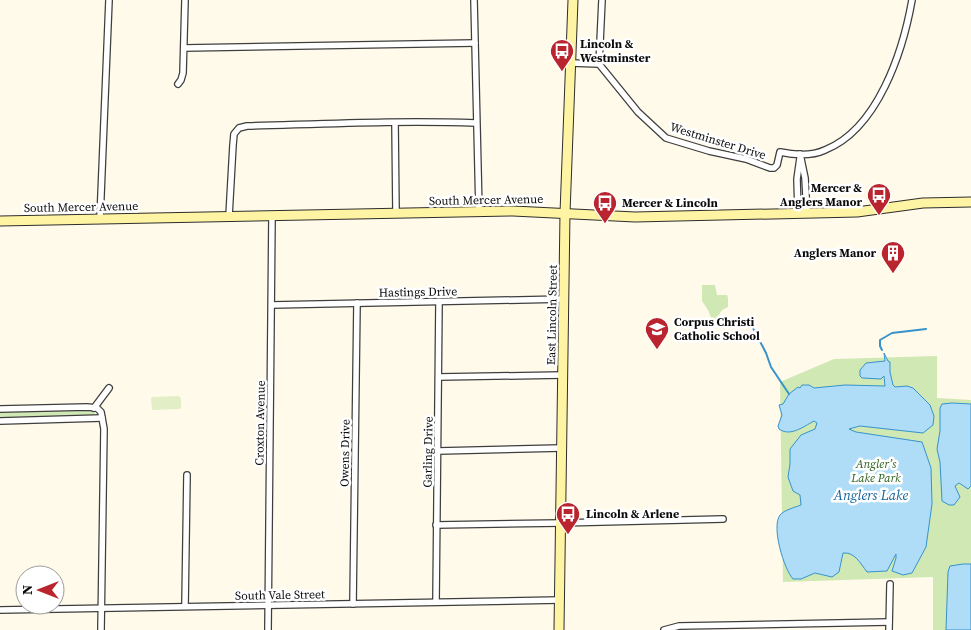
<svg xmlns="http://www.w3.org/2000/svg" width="971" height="630" font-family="'Source Serif 4',serif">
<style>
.green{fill:#d0e8b4}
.pitch{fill:#e2efc6}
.water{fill:#afdcf6;stroke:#3693cc}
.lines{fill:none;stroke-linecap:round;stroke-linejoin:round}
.stream{stroke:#3693cc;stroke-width:2}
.minor-casing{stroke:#3e3e3e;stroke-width:8}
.secondary-casing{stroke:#2d2d2d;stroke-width:11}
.minor{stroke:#fff;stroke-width:5.5}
.secondary{stroke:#fff3a4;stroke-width:9}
.labels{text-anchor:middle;stroke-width:5;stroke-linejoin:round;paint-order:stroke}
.poi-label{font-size:12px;font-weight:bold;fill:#0b0b0b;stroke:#fff;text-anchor:start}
.street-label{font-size:12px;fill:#0b0b0b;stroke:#fff}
.park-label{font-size:12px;font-style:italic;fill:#2c621d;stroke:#fff}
.water-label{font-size:14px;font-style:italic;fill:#16639b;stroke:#fff}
</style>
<rect width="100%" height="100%" fill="#fffae9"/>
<!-- green -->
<g class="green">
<path d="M702,285H715L717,295H727L728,298V307L722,310L715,320H712L708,310L702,301Z"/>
<path d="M937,356V398L971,400V630H933V577L783,582L780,382L834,359Z"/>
<path d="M92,410L94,412L95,415L0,419V412Z"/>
</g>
<!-- pitch -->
<path class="pitch" d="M178,396L181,398V408L180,409L152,410L151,398L153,397Z"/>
<!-- water -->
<g class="water">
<path d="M884,353L888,361L890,362V372L893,385L895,387L907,386L913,388L930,405L934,416L933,425L923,433L860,426L849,429L856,432L922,442L931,468L932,504L926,547L912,573L903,575L892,571L896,558V554L887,571L867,572C860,563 855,552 843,553L839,572L832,577L815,573L801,579H793C784,569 771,527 780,515C784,510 796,507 801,505L800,495L793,491L788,477L790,464V449L801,435L815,429L817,423L814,421C803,427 790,437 779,429L778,426L782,415L779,405L783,404L789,394L798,387L800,388L802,385H809L814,388L845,385L885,386L884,376L881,379L862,378L860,376V370L866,363L885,361Z"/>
<path d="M952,403L971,404V486L968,489L959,483L955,486L960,497L954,505H949L942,501L940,462L937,449L940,431V408L942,404Z"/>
<path d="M963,564H971V630H946L948,572L950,566Z"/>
</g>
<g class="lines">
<!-- stream -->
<g class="stream">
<path d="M751,324L766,353L771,367L789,394"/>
<path d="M882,350L880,346V340L892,333L926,329"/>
</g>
<!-- minor casing -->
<g class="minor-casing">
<g id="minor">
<path d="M474,0L479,211"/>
<path d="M602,0L599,64L638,112L666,138L709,151L746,159L770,168H774L777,165L780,152C794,155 812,156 825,150C878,129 903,51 912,0"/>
<path d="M184,48L475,43"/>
<path d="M571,63L599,64"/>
<path d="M178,84L181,80L183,73L185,0"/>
<path d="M395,123L396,213"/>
<path d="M800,154L805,178L807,213"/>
<path d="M798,213L797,179L800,158"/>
<path d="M229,216L233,145L234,134L239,128L247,126C322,124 401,120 476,123"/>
<path d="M100,219L109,0"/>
<path d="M272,305L564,299"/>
<path d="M439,377L563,375"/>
<path d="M94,408L109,388"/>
<path d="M0,409L87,407L97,408L101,412L104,429L101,630"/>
<path d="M0,421L102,418"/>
<path d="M438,451L562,448"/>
<path d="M436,525L561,523L723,519"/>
<path d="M436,602L439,302"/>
<path d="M353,604L357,303"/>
<path d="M185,606L187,475"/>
<path d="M0,610L560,600"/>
<path d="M268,630L272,216"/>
<path d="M664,630L679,626L889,622"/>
<path d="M889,630L890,584"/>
</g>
</g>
<!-- secondary casing -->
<g class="secondary-casing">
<g id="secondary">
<path d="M0,221L513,211L635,217L857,212L923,203L971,202"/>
<path d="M559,630L565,213L573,0"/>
</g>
</g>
<!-- minor -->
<use href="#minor" class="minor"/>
<!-- secondary -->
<use href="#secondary" class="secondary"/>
</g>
<!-- icons -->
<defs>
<g id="bus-pin" transform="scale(1.25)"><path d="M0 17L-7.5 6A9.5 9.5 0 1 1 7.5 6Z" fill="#ba242e" stroke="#fff"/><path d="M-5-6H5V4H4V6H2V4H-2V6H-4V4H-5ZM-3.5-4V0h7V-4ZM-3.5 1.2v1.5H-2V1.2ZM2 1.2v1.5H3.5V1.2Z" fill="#fff"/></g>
<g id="building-pin" transform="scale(1.25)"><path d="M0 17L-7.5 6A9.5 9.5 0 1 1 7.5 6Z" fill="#ba242e" stroke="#fff"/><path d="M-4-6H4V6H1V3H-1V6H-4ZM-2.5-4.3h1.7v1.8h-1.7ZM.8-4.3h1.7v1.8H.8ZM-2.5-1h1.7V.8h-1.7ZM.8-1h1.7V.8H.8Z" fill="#fff"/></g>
<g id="school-pin" transform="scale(1.25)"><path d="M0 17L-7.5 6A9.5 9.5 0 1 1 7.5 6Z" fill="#ba242e" stroke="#fff"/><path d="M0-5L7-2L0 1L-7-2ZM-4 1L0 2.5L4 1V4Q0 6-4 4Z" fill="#fff"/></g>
</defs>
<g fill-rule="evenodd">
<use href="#bus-pin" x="562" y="51"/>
<use href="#bus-pin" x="879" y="195"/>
<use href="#bus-pin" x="605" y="203"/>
<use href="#building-pin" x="893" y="253"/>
<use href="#school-pin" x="657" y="329"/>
<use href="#bus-pin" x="568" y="514"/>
</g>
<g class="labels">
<!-- poi labels -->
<g class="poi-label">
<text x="580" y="48">Lincoln &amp;<tspan x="580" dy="14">Westminster</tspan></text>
<text x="862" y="192" text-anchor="end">Mercer &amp;<tspan x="862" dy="14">Anglers Manor</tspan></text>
<text x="622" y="207">Mercer &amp; Lincoln</text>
<text x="876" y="257" text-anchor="end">Anglers Manor</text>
<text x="674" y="326">Corpus Christi<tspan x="674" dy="14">Catholic School</tspan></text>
<text x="586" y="518">Lincoln &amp; Arlene</text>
</g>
<!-- street labels -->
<g class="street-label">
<text transform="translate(718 141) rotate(17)" y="4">Westminster Drive</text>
<text transform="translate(486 200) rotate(-1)" y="4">South Mercer Avenue</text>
<text transform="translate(81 207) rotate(-1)" y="4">South Mercer Avenue</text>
<text transform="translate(418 292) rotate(-1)" y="4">Hastings Drive</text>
<text transform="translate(552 315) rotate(-89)" y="4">East Lincoln Street</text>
<text transform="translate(260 423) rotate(-89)" y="4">Croxton Avenue</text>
<text transform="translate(428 452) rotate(-89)" y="4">Garling Drive</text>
<text transform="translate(345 453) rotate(-89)" y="4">Owens Drive</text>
<text transform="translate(280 595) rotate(-1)" y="4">South Vale Street</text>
</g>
<!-- park labels -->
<g class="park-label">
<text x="876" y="468">Angler’s<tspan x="876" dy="14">Lake Park</tspan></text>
</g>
<!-- water labels -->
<g class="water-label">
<text x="871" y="500">Anglers Lake</text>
</g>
</g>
<!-- north arrow -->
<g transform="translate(40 590) rotate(270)"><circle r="24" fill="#ffffff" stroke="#9d9d9d"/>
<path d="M0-4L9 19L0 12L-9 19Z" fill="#ba242e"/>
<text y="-8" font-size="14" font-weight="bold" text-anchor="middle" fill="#0b0b0b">N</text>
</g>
</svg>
